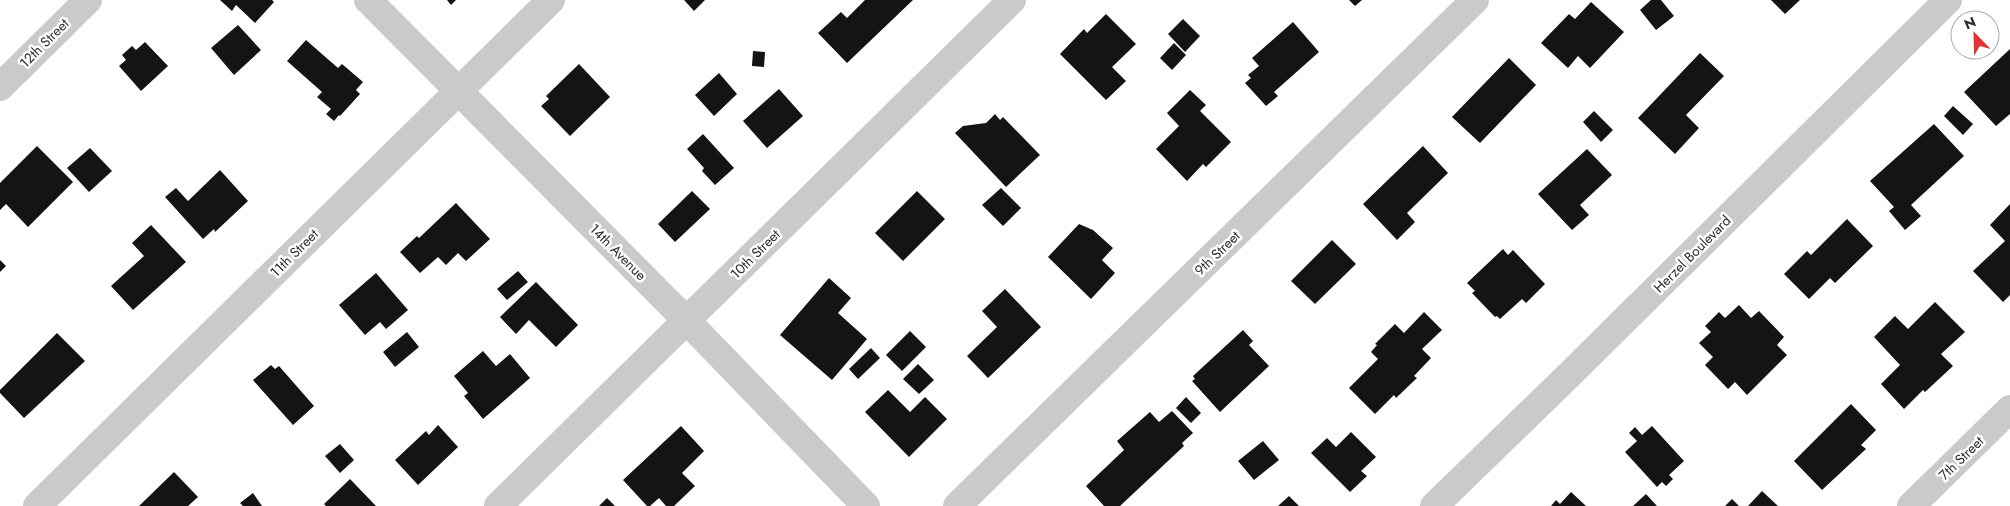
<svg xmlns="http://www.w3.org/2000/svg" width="2010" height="506" font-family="Jost,sans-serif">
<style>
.building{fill:#141414}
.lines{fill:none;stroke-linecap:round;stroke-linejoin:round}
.minor{stroke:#cacaca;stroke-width:28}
.labels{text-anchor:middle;stroke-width:5;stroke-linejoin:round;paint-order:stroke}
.street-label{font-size:14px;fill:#2d2d2d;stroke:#fff}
</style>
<rect width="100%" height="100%" fill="#fff"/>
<!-- building -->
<g class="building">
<path d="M220,0H272L274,2L255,23L236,5L232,11Z"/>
<path d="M447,0H456L451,5Z"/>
<path d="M684,0H705L694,11Z"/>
<path d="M865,0H913L847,63L818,33L841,12L847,18Z"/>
<path d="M1349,0H1362L1355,6Z"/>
<path d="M1651,0H1661L1674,16L1656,30L1640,10Z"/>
<path d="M1771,0H1800L1785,14Z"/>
<path d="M1591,2L1624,32L1590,68L1578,56L1568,68L1541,43L1569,14L1575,19Z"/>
<path d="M1106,14L1136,44L1112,67L1126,81L1106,100L1060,54L1084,29L1087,33Z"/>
<path d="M1183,19L1200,36L1185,52L1168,34Z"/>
<path d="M1293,22L1319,52L1274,92L1278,96L1266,106L1245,83L1251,78L1248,75L1259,66L1252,58Z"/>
<path d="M238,25L261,50L234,75L211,48Z"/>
<path d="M306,40L338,68L342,64L363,82L356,90L360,94L340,116L339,115L334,121L326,114L331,109L317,97L322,92L287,61Z"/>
<path d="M145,42L168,66L141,91L119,66L126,60L122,55L132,46L136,50Z"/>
<path d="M1174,43L1186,55L1172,70L1160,58Z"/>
<path d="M2010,49V114L1996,126L1964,92Z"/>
<path d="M753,51L765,52L764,67L752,66Z"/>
<path d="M1700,53L1724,76L1686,115L1699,128L1675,154L1638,118Z"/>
<path d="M1509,58L1536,85L1480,143L1452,117Z"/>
<path d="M579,64L610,97L570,136L541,106L549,99L546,96Z"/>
<path d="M719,73L737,94L714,116L695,95Z"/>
<path d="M779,89L803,116L767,148L743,121Z"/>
<path d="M1190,90L1206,105L1200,111L1231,142L1206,167L1203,164L1187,181L1156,149L1179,126L1167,113Z"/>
<path d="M1953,106L1973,124L1963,135L1944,116Z"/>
<path d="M1594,111L1613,130L1601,142L1583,122Z"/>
<path d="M995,114L1000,120L1003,117L1040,155L1006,187L955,133L963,126L986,123Z"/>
<path d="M1934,124L1964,156L1911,205L1921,216L1905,230L1889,211L1894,207L1870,181Z"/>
<path d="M703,134L734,168L715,185L702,171L704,168L687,149Z"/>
<path d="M37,146L73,182L28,227L6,204L0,210V183Z"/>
<path d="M1423,146L1448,173L1407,213L1415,222L1397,240L1363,204Z"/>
<path d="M90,148L112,171L89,192L67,168Z"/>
<path d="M1587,149L1612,175L1580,205L1589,215L1572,230L1538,194Z"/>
<path d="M220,170L248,201L215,232L214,229L203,239L165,197L176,188L188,201Z"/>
<path d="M1001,188L1021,208L1003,226L982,205Z"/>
<path d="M692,191L710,209L675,242L658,224Z"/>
<path d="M917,191L945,219L903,261L875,233Z"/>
<path d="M456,203L490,239L466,261L458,253L446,265L438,257L420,273L400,252L417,236L419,238Z"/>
<path d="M2010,204V295L2003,302L1973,271L2005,241L1990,225Z"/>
<path d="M1847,219L1873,246L1835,283L1830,278L1809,299L1784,274L1807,251L1811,255Z"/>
<path d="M1079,224L1093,230L1113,248L1102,260L1115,273L1091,299L1048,257Z"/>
<path d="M151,225L186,262L133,310L111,286L144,256L132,243Z"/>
<path d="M1332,240L1356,264L1315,304L1291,281Z"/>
<path d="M1503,249L1508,255L1513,250L1545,284L1526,303L1522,299L1500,319L1497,316L1495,317L1472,293L1475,291L1467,283Z"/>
<path d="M0,260L6,266L0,272Z"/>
<path d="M518,271L528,282L507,300L497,289Z"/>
<path d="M376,273L408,310L386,329L380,322L365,335L339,305Z"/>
<path d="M829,278L851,298L838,313L867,339L832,380L780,335Z"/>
<path d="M536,282L578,325L556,347L529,320L516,334L500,317Z"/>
<path d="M1005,289L1041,327L988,378L967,356L997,327L982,311Z"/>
<path d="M1935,302L1965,332L1941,354L1953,366L1925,392L1923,390L1904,409L1881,384L1900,365L1874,337L1895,316L1908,329Z"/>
<path d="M1739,305L1751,318L1759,311L1784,337L1777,345L1787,355L1747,395L1735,382L1728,389L1705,365L1713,357L1699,343L1711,332L1705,326L1719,312L1725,318Z"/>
<path d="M1424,312L1442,330L1422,349L1431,358L1414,376L1417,378L1396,398L1394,395L1375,414L1349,388L1378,359L1371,352L1377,345L1375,344L1395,324L1404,333Z"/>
<path d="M1243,330L1253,341L1249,345L1269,366L1220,412L1192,381L1195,379L1193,376Z"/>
<path d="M910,331L926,347L902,371L886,355Z"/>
<path d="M407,332L419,347L395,367L383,352Z"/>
<path d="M57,333L85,361L24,418L0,393V390Z"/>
<path d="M871,348L880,358L858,379L849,369Z"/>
<path d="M483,351L496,366L510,354L530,378L483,419L464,396L468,393L454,376Z"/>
<path d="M918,364L934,380L919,394L903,379Z"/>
<path d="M271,365L275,369L279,366L314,406L293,425L253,380Z"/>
<path d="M888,390L910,412L925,397L947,419L909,457L865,412Z"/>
<path d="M1186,397L1201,413L1191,423L1176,408Z"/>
<path d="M1851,404L1876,430L1861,445L1866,449L1822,490L1794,461Z"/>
<path d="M1172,411L1193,433L1182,443L1184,446L1120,506H1104L1086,486L1124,450L1117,441L1150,412L1159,422Z"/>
<path d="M438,425L458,447L418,485L395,460L426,431L429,435Z"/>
<path d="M681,426L704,451L682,473L695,486L674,506H666L659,498L650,506H647L623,480Z"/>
<path d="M1652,426L1684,461L1669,475L1673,479L1666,486L1662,482L1657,487L1625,452L1637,441L1629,433L1635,427L1642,435Z"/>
<path d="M1351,432L1376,457L1361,471L1367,476L1350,492L1311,453L1327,438L1336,447Z"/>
<path d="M1263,441L1279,460L1254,480L1238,461Z"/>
<path d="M340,444L354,460L340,473L325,456Z"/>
<path d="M174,472L198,497L188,506H139Z"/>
<path d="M350,479L376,506H326L324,504Z"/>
<path d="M1762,491L1778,506H1748Z"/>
<path d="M1571,492L1586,506H1551L1556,500L1560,504Z"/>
<path d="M253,493L262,506H243L240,503Z"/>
<path d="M1646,494L1657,506H1633Z"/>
<path d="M1289,496L1299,506H1278Z"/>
<path d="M607,498L615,506H599Z"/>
<path d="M1732,499L1739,506H1725Z"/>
</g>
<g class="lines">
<!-- minor -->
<g class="minor">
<path d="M368,0L687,321L866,506"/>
<path d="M0,87L88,0"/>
<path d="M37,506L551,0"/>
<path d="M498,506L1012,0"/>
<path d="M957,506L1475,0"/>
<path d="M1434,506L1565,379L1948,0"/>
<path d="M1911,506L2010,409"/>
</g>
</g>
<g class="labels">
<!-- street labels -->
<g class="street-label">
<text transform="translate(44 43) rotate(-45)" y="5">12th Street</text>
<text transform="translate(618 252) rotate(45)" y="5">14th Avenue</text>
<text transform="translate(294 253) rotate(-45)" y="5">11th Street</text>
<text transform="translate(1217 253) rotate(-44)" y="5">9th Street</text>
<text transform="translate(755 254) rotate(-45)" y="5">10th Street</text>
<text transform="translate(1692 254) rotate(-45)" y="5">Herzel Boulevard</text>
<text transform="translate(1961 458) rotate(-44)" y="5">7th Street</text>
</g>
</g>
<!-- north arrow -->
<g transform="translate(1975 35) rotate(337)"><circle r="24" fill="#ffffff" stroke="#ababab"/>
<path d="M0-4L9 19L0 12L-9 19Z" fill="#e13234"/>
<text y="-8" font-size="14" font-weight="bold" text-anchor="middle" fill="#2d2d2d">N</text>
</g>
</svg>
